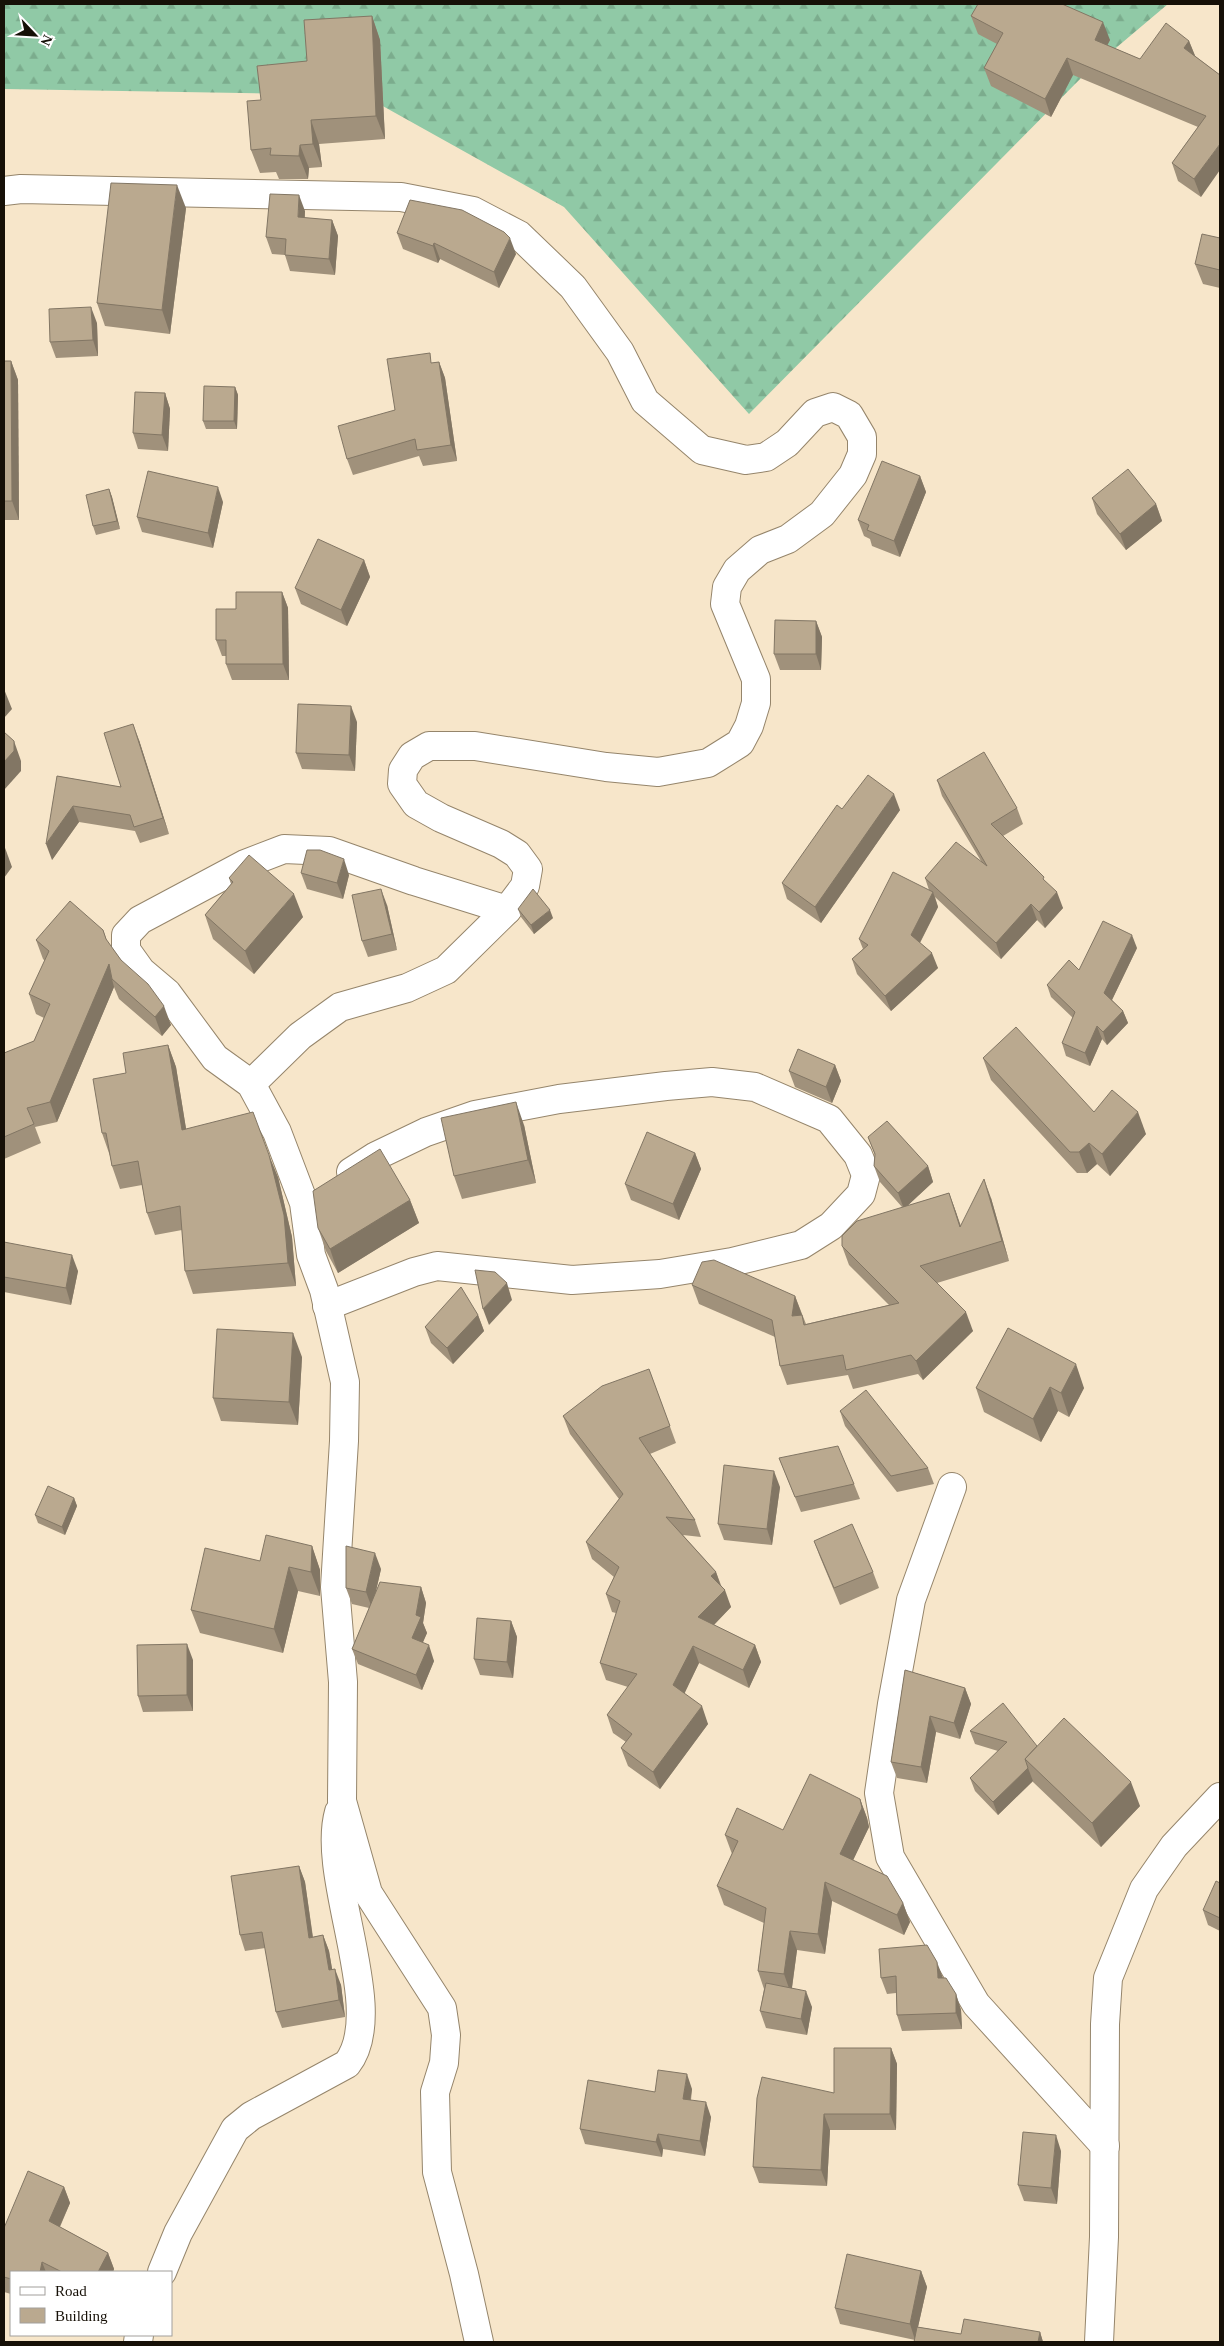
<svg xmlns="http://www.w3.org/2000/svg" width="1224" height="2346" font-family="Georgia,serif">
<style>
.forest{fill:url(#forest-firs)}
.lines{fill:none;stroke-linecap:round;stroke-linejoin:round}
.street-casing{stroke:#95856b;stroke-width:30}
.secondary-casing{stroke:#95856b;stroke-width:30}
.street{stroke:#fff;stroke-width:28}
.secondary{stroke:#fff;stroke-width:28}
.wall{fill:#a0917b}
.shaded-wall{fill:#827664}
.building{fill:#baa98f;stroke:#827664}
</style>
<defs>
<pattern id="forest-firs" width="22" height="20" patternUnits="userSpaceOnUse" patternTransform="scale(1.25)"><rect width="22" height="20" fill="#90c9a6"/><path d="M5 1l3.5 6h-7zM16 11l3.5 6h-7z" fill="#7bac8d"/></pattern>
</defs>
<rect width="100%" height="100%" fill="#f7e6ca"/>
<!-- forest -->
<path class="forest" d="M4,4H1168L1085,74L749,414L564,207L363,95L4,89Z"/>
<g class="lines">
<!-- street casing -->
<g class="street-casing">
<g id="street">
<path d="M4,191L21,189L401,197L473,211L519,235L573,287L620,352L645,401L702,450L746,460L766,457L787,443L815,413L833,407L849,415L862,437V454L853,475L822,514L788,539L760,550L737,570L727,587L725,604L756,679V703L749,726L740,743L708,763L658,772L606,767L475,746H429L412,756L403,770L402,784L416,804L441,818L501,844L517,854L528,869L525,886L507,910L446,970L407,988L340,1007L300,1036L251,1084"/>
<path d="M327,1306L414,1272L437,1266L572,1280L660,1274L732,1262L801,1245L831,1226L861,1194L866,1175L858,1155L829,1119L755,1087L712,1082L666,1086L559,1099L475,1115L426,1132L376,1156L351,1172"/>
<path d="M952,1487L911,1600L892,1704L879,1793L890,1857L976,2004L1105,2146"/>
<path d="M162,2272L178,2233L235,2129L251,2116L347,2064C389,2011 320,1878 339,1812"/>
<path d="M138,2342L139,2335"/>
<path d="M479,2342L464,2274L437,2172L435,2092L444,2063L446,2035L442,2008L368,1893L342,1801L343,1682L335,1587L344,1441L345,1382L324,1290L311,1255L304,1203L277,1132L251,1084L215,1058L167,993L141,971L126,950V935L140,920L245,864L284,849L329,851L414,881L507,910"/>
</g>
</g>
<!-- secondary casing -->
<g class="secondary-casing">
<path id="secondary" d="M1099,2342L1104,2237L1105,2024L1108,1978L1144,1889L1174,1846L1220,1797"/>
</g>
<!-- street -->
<use href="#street" class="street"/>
<!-- secondary -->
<use href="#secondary" class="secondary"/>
</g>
<!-- wall -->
<g class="wall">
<path d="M1065,5L1110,40L1107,45L1140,59L1189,41L1195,56L1220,75L1201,197L1178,181L1172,163L1198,127L1073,75L1051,117L991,86L984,68L997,44L978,34L971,16Z"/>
<path d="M372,16L380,40L385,139L319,144L322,167L309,168L308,179H279L276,172L260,173L251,150L261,100L307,61Z"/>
<path d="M186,208L170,334L105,326L97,303Z"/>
<path d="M305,211V218L332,220L338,236L335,275L290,271L285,255L272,254L266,237Z"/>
<path d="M397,233L516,254L499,288L440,259L438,263L403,249Z"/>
<path d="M1220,238V288L1203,284L1195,264Z"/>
<path d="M97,323L98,356L56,358L50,342Z"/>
<path d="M4,361H11L18,380L19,520H4Z"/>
<path d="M439,362L445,378L457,461L423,466L419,456L353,475L347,459L395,410L433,363Z"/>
<path d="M235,387L238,395L237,429H206L203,421Z"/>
<path d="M165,393L170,409L168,451L138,449L133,433Z"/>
<path d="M920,476L926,492L900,557L872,546L870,539L864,536L858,520Z"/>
<path d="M109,489L112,497L120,529L96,535L93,526Z"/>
<path d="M1092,498L1156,504L1162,521L1126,550L1097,514Z"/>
<path d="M223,502L213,548L142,532L137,517Z"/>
<path d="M364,560L370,577L347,626L301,604L295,588Z"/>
<path d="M282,592L288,608L289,680H232L226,664V656H222L216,640L236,609Z"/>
<path d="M816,621L822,637L821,670H780L774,654Z"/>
<path d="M357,722L355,771L302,769L296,753Z"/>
<path d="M139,740L169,834L140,843L135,831L79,822L52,860L57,776L121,787Z"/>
<path d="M937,780L1017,808L1023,824L1003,836L1046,882L1063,908L1045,928L1037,920L1001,959L935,897L938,907L920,943L938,968L891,1011L857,974L852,959L863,949L859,939L929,890L925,878L981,861L942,796Z"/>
<path d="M842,809L900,810L821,923L787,899L782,883Z"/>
<path d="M301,873L349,875L343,899L307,889Z"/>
<path d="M229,878L303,917L254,974L213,939L205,915L231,884Z"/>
<path d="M387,905L397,950L368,957L362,941Z"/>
<path d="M518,909L553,918L534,934L521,917Z"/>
<path d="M103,930L107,941L121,960L171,1025L162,1036L119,999L114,987L57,1122L35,1127L41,1143L4,1159V1053L34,1041L44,1018L36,1014L29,994L45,961L43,959L36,940Z"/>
<path d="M1137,948L1112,1000L1123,1011L1128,1023L1107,1045L1102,1039L1090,1066L1066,1056L1062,1043L1073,1018L1051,997L1047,985L1079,970Z"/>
<path d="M168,1045L176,1067L186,1129L278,1177L292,1237L296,1286L193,1294L185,1271L182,1230L155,1235L147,1213L142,1185L120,1189L112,1166L110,1156L102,1133L126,1073Z"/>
<path d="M983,1058L1094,1112L1146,1134L1110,1176L1097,1164L1087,1173H1077L991,1080Z"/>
<path d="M835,1065L841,1081L832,1103L795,1087L789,1071Z"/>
<path d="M524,1125L536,1183L462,1199L454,1176Z"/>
<path d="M868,1137L928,1166L933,1182L907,1206L949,1193L961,1226L991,1198L1009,1261L937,1283L973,1331L923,1380L918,1374L853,1389L848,1375L787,1385L780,1366L775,1337L699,1304L692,1285L795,1296L806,1324L889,1305L849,1265L842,1246L902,1207L880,1182L874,1166L875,1155Z"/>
<path d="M695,1153L701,1169L679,1220L631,1200L625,1184Z"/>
<path d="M410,1200L419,1223L338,1273L326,1251L318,1228Z"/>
<path d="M4,1242L78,1271L71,1305L4,1292Z"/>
<path d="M478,1315L484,1331L453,1364L431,1343L425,1327Z"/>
<path d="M1008,1328L1084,1388L1069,1417L1058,1411L1041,1442L984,1412L976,1388Z"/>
<path d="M302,1357L298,1425L221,1421L213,1398Z"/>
<path d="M649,1369L676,1443L650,1454L695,1520L701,1537L683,1535L716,1572L721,1585L731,1607L714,1625L755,1645L761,1662L749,1688L699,1663L684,1693L708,1724L660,1789L628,1766L621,1748L626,1742L613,1733L607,1715L628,1687L606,1680L600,1663L616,1613L612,1612L606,1594L614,1577L592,1559L586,1542L619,1499L570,1434L563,1416Z"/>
<path d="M840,1411L928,1468L934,1484L897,1492L845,1426Z"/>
<path d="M779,1458L854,1484L860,1499L801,1512Z"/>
<path d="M780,1487L772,1545L724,1540L718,1524Z"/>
<path d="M74,1498L77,1506L65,1535L38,1523L35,1515Z"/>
<path d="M814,1541L873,1572L879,1588L840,1605L820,1557Z"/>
<path d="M312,1546L320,1570V1596L298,1591L283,1653L200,1633L191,1610L260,1561Z"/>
<path d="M381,1569L376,1591L421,1587L426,1603L423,1623L427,1633L422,1643L434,1661L422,1690L358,1664L352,1649L369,1608L352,1604L346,1588Z"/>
<path d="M511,1621L517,1637L513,1678L480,1675L474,1659Z"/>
<path d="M193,1660V1711L143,1712L138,1696Z"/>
<path d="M905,1670L965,1688L971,1704L960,1739L936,1732L927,1783L897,1778L891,1762Z"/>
<path d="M970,1731L1037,1746L1140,1806L1101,1847L1033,1782V1781L998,1815L975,1791L970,1778L998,1751L975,1744Z"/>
<path d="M860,1799L867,1818L869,1827L853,1860L903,1903L910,1922L904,1935L832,1901L825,1954L797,1950L792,1988L812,2007L807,2035L766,2028L760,2011L764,1989L758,1971L764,1923L724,1905L717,1886L732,1854L725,1835L783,1830Z"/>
<path d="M299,1866L305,1882L313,1937L323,1935L329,1951L332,1969L341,1985L345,2017L282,2028L276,2012L265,1948L245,1951L240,1935Z"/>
<path d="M1220,1883V1931L1208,1925L1203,1910Z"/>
<path d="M879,1949L943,1978L956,1994L961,2010L962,2029L902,2031L897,2015L896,1993L887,1994L881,1978Z"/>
<path d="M891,2048L897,2064L896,2130H830L827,2186L759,2183L753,2167L834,2093Z"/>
<path d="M692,2089L691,2100L711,2117L705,2156L663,2149L662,2157L585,2144L580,2129L655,2092Z"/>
<path d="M1061,2151L1057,2204L1024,2201L1018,2185Z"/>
<path d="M64,2187L70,2203L60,2227L108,2253L114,2269L113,2272H11V2294L4,2292V2228Z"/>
<path d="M921,2271L927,2287L918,2327L961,2334L1040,2332L1043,2342H914L915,2340L840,2324L835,2308Z"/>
</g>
<!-- shaded-wall -->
<g class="shaded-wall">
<path d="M372,16L380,40L385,139L376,116Z"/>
<path d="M1103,22L1110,40L1101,58L1095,40Z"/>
<path d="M1189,41L1196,58L1184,48Z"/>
<path d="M1067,58L1073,75L1051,117L1045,99Z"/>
<path d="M311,120L319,144L322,167L313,144Z"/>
<path d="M1220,144V170L1201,197L1194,179Z"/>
<path d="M300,145L309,168L308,179L299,156Z"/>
<path d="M177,185L186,208L170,334L162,310Z"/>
<path d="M299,195L305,211L303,233L298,217Z"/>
<path d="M332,220L338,236L335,275L329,259Z"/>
<path d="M510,238L516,254L499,288L494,272Z"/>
<path d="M434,243L440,259L438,263L433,246Z"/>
<path d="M91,307L97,323L98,356L93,340Z"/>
<path d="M11,361L18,380L19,520L12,501Z"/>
<path d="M439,362L445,378L457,461L451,445Z"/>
<path d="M235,387L238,395L237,429L234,421Z"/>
<path d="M165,393L170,409L168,451L162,435Z"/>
<path d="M920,476L926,492L900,557L894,541Z"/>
<path d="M218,487L223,502L213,548L208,533Z"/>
<path d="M109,489L112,497L120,529L117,521Z"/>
<path d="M1156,504L1162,521L1126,550L1120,534Z"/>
<path d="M364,560L370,577L347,626L341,610Z"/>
<path d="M282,592L288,608L289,680L283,664Z"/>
<path d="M816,621L822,637L821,670L816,654Z"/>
<path d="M4,689L12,709L4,718Z"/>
<path d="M351,706L357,722L355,771L349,755Z"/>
<path d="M133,724L139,740L169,834L163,818Z"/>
<path d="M14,741L21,761V771L4,790V762Z"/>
<path d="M894,794L900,810L821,923L815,907Z"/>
<path d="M73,806L79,822L52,860L46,844Z"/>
<path d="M4,845L12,867L4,878Z"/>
<path d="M344,859L349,875L343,899L337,883Z"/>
<path d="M381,889L387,905L397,950L392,934Z"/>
<path d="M933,892L938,907L916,950L911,935Z"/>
<path d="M1057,892L1063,908L1045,928L1039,912Z"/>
<path d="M294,894L303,917L254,974L245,951Z"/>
<path d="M1031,904L1037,920L1001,959L996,943Z"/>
<path d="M550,910L553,918L534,934L531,925Z"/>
<path d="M1132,935L1137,948L1109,1006L1104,993Z"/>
<path d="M932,953L938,968L891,1011L885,996Z"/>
<path d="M109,964L112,979L114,987L57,1122L50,1102Z"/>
<path d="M164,1006L171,1025L162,1036L155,1017Z"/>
<path d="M1123,1011L1128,1023L1107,1045L1103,1032Z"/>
<path d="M1097,1026L1102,1039L1090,1066L1085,1053Z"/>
<path d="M168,1045L176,1067L190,1153L182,1130Z"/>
<path d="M835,1065L841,1081L832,1103L826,1087Z"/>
<path d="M516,1102L524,1125L536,1183L528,1160Z"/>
<path d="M1138,1112L1146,1134L1110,1176L1102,1154Z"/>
<path d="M1089,1143L1097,1164L1087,1173L1079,1152Z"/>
<path d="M695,1153L701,1169L679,1220L673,1204Z"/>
<path d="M269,1155L278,1177L292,1237L296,1286L288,1263Z"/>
<path d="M928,1166L933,1182L904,1209L898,1193Z"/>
<path d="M984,1179L991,1198L1009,1261L1002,1241Z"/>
<path d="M949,1193L956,1212L967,1247L960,1227Z"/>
<path d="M410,1200L419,1223L338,1273L330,1249Z"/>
<path d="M72,1255L78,1271L71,1305L66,1288Z"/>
<path d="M507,1283L512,1300L489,1325L483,1309Z"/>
<path d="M795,1296L802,1315L792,1316Z"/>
<path d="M966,1312L973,1331L923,1380L916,1361Z"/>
<path d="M478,1315L484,1331L453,1364L447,1348Z"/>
<path d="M293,1333L302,1357L298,1425L289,1402Z"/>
<path d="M1076,1364L1084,1388L1069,1417L1061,1393Z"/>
<path d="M1050,1387L1058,1411L1041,1442L1033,1419Z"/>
<path d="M774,1471L780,1487L772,1545L767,1529Z"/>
<path d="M74,1498L77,1506L65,1535L62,1527Z"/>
<path d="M312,1546L320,1570V1596L311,1572Z"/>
<path d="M375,1553L381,1569L372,1608L366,1592Z"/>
<path d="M289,1567L298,1591L283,1653L274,1629Z"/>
<path d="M716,1572L722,1590L711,1576Z"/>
<path d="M421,1587L426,1603L423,1623L427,1633L418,1654L412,1638Z"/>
<path d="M725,1590L731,1607L704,1635L698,1617Z"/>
<path d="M511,1621L517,1637L513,1678L507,1662Z"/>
<path d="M187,1644L193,1660V1711L187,1695Z"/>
<path d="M429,1645L434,1661L422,1690L416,1675Z"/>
<path d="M755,1645L761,1662L749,1688L743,1670Z"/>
<path d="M693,1646L699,1663L680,1703L673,1685Z"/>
<path d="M965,1688L971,1704L960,1739L954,1723Z"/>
<path d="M702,1706L708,1724L660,1789L653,1772Z"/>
<path d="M930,1716L936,1732L927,1783L921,1767Z"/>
<path d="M1028,1768L1033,1781L998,1815L993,1802Z"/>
<path d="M1131,1782L1140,1806L1101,1847L1092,1823Z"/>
<path d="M860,1799L867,1818L869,1827L847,1873L840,1854Z"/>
<path d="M299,1866L305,1882L315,1954L309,1938Z"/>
<path d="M825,1882L832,1901L825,1954L818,1934Z"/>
<path d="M903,1903L910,1922L904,1935L897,1915Z"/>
<path d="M790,1931L797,1950L791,1994L784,1974Z"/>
<path d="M323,1935L329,1951L335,1986L329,1970Z"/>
<path d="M937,1962L943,1978H938Z"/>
<path d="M335,1969L341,1985L345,2017L339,2000Z"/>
<path d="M806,1991L812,2007L807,2035L801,2019Z"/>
<path d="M956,1994L961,2010L962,2029L956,2013Z"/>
<path d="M891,2048L897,2064L896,2130L890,2114Z"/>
<path d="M687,2074L692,2089L688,2114L683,2099Z"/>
<path d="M706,2102L711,2117L705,2156L700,2141Z"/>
<path d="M824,2114L830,2130L827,2186L821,2170Z"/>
<path d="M658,2134L663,2149L662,2157L656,2142Z"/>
<path d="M1056,2135L1061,2151L1057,2204L1051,2188Z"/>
<path d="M64,2187L70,2203L55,2237L49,2221Z"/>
<path d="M108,2253L114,2269L113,2272H98Z"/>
<path d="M42,2262L46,2272H40Z"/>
<path d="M921,2271L927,2287L915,2340L910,2324Z"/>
<path d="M1040,2332L1043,2342H1038Z"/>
</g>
<!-- building -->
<g class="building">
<path d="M978,4H1062L1103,22L1095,40L1140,59L1166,23L1189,41L1184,48L1220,75V144L1194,179L1172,163L1206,116L1067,58L1045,99L984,68L1003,33L971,16Z"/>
<path d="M372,16L376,116L311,120L313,144L300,145L299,156L270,155L271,148L251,150L247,101L261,100L257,66L307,61L304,20Z"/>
<path d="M111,183L177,185L162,310L97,303Z"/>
<path d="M270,194L299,195L298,217L332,220L329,259L285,255L286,239L266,237Z"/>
<path d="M410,200L462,210L504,232L510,238L494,272L434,243L433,246L397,233Z"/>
<path d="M1202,234L1220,238V270L1195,264Z"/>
<path d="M91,307L93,340L50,342L49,309Z"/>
<path d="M430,353L431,363L439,362L451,445L417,450L415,439L347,459L338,426L395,410L387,359Z"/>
<path d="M4,361H11L12,501H4Z"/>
<path d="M204,386L235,387L234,421H203Z"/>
<path d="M135,392L165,393L162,435L133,433Z"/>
<path d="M882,461L920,476L894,541L867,530L869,525L858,520Z"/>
<path d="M1128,469L1156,504L1120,534L1092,498Z"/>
<path d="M148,471L218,487L208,533L137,517Z"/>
<path d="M109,489L117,521L93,526L86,495Z"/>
<path d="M318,539L364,560L341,610L295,588Z"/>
<path d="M236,592H282L283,664H226V640H216V609H236Z"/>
<path d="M775,620L816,621V654H774Z"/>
<path d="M298,704L351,706L349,755L296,753Z"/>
<path d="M133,724L163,818L134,827L130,815L73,806L46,844L57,776L121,787L104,733Z"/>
<path d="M4,732L14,741V751L4,762Z"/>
<path d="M984,752L1017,808L991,824L1044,877L1043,879L1057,892L1039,912L1031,904L996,943L925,878L956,842L987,866L937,780Z"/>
<path d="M868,775L894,794L815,907L782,883L837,805L842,809Z"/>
<path d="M307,850H320L344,859L337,883L301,873Z"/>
<path d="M249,855L294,894L245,951L205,915L233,882L229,878Z"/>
<path d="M893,872L933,892L911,935L932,953L885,996L852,959L868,945L859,939Z"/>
<path d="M381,889L392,934L362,941L352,895Z"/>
<path d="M533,889L550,910L531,925L518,909Z"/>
<path d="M70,901L103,930L106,939L121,960L148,984L164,1006L155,1017L112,979L109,964L50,1102L27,1108L34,1124L4,1137V1053L34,1041L50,1004L29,994L49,951L36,940Z"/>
<path d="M1103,921L1132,935L1104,993L1123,1011L1103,1032L1097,1026L1085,1053L1062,1043L1075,1012L1047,985L1069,960L1079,970Z"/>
<path d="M1016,1027L1094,1112L1112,1090L1138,1112L1102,1154L1089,1143L1079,1152H1070L983,1058Z"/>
<path d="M168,1045L182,1130L253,1112L269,1155L284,1215L288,1263L185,1271L180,1206L147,1213L138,1161L112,1166L106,1133H102L93,1079L126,1073L123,1053Z"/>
<path d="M798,1049L835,1065L826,1087L789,1071Z"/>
<path d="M516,1102L528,1160L454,1176L441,1118Z"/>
<path d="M887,1121L928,1166L898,1193L874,1166L875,1154L868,1137Z"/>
<path d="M647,1132L695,1153L673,1204L625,1184Z"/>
<path d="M380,1149L410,1200L330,1249L318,1228L313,1191Z"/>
<path d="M984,1179L1002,1241L920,1266L966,1312L916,1361L911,1355L846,1370L843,1355L780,1366L772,1320L692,1285L702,1262L714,1260L795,1296L792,1316L802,1315L804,1325L899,1303L842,1246V1236L857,1221L949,1193L960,1227Z"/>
<path d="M4,1242L72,1255L66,1288L4,1277Z"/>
<path d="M475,1270L495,1272L507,1283L483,1309Z"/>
<path d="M461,1287L478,1315L447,1348L425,1327Z"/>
<path d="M1008,1328L1076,1364L1061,1393L1050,1387L1033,1419L976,1388Z"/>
<path d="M217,1329L293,1333L289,1402L213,1398Z"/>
<path d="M649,1369L670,1426L639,1438L695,1520L666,1517L716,1572L711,1576L725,1590L698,1617L755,1645L743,1670L693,1646L673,1685L702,1706L653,1772L621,1748L632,1734L607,1715L637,1674L600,1663L620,1601L606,1594L619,1567L586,1542L623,1494L563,1416L602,1386Z"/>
<path d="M866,1390L928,1468L891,1476L840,1411Z"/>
<path d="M838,1446L854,1484L795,1497L779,1458Z"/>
<path d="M724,1465L774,1471L767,1529L718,1524Z"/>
<path d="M48,1486L74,1498L62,1527L35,1515Z"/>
<path d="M852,1524L873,1572L834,1588L814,1541Z"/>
<path d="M266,1535L312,1546L311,1572L289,1567L274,1629L191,1610L205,1548L260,1561Z"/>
<path d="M346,1546L375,1553L366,1592L346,1588Z"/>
<path d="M380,1582L421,1587L416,1615L421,1617L412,1638L429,1645L416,1675L352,1649Z"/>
<path d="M477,1618L511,1621L507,1662L474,1659Z"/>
<path d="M187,1644V1695L138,1696L137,1645Z"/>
<path d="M905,1670L965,1688L954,1723L930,1716L921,1767L891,1762Z"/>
<path d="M1003,1703L1037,1746L1025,1759L1028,1768L993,1802L970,1778L1007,1742L970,1731Z"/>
<path d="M1064,1718L1131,1782L1092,1823L1025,1759Z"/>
<path d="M810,1774L860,1799L862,1808L840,1854L887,1876L903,1903L897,1915L825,1882L818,1934L790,1931L784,1974L758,1971L766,1908L717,1886L738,1841L725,1835L737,1808L783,1830Z"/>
<path d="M299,1866L309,1938L323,1935L329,1970L335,1969L339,2000L276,2012L262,1932L240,1935L231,1876Z"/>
<path d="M1216,1881L1220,1883V1918L1203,1910Z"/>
<path d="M927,1945L937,1962L938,1978H946L956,1994V2013L897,2015L896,1976L881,1978L879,1949Z"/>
<path d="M766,1983L806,1991L801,2019L760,2011Z"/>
<path d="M834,2048H891L890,2114H824L821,2170L753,2167L757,2098L762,2077L834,2093Z"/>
<path d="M658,2070L687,2074L683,2099L706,2102L700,2141L658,2134L656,2142L580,2129L588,2080L655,2092Z"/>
<path d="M1023,2132L1056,2135L1051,2188L1018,2185Z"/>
<path d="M28,2171L64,2187L49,2221L108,2253L98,2272H62L42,2262L40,2272H11V2279L4,2277V2228Z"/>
<path d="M847,2254L921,2271L910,2324L835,2308Z"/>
<path d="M964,2319L1040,2332L1038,2342H914L917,2327L961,2334Z"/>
</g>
<!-- border -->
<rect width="1224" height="2346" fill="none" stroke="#161007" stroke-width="10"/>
<!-- legend -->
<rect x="10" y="2271" width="162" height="65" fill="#ffffff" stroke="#a29f9c"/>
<rect x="20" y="2287" width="25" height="8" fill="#ffffff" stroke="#a29f9c"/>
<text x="55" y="2296" font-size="15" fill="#161007">Road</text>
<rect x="20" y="2308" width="25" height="15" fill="#baa98f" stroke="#a29f9c"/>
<text x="55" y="2321" font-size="15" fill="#161007">Building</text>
<!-- north arrow -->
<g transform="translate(35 35) rotate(115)" stroke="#ffffff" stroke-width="4" paint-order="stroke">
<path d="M0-4L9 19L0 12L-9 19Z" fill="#161007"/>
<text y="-8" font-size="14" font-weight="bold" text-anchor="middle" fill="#161007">N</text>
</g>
</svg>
